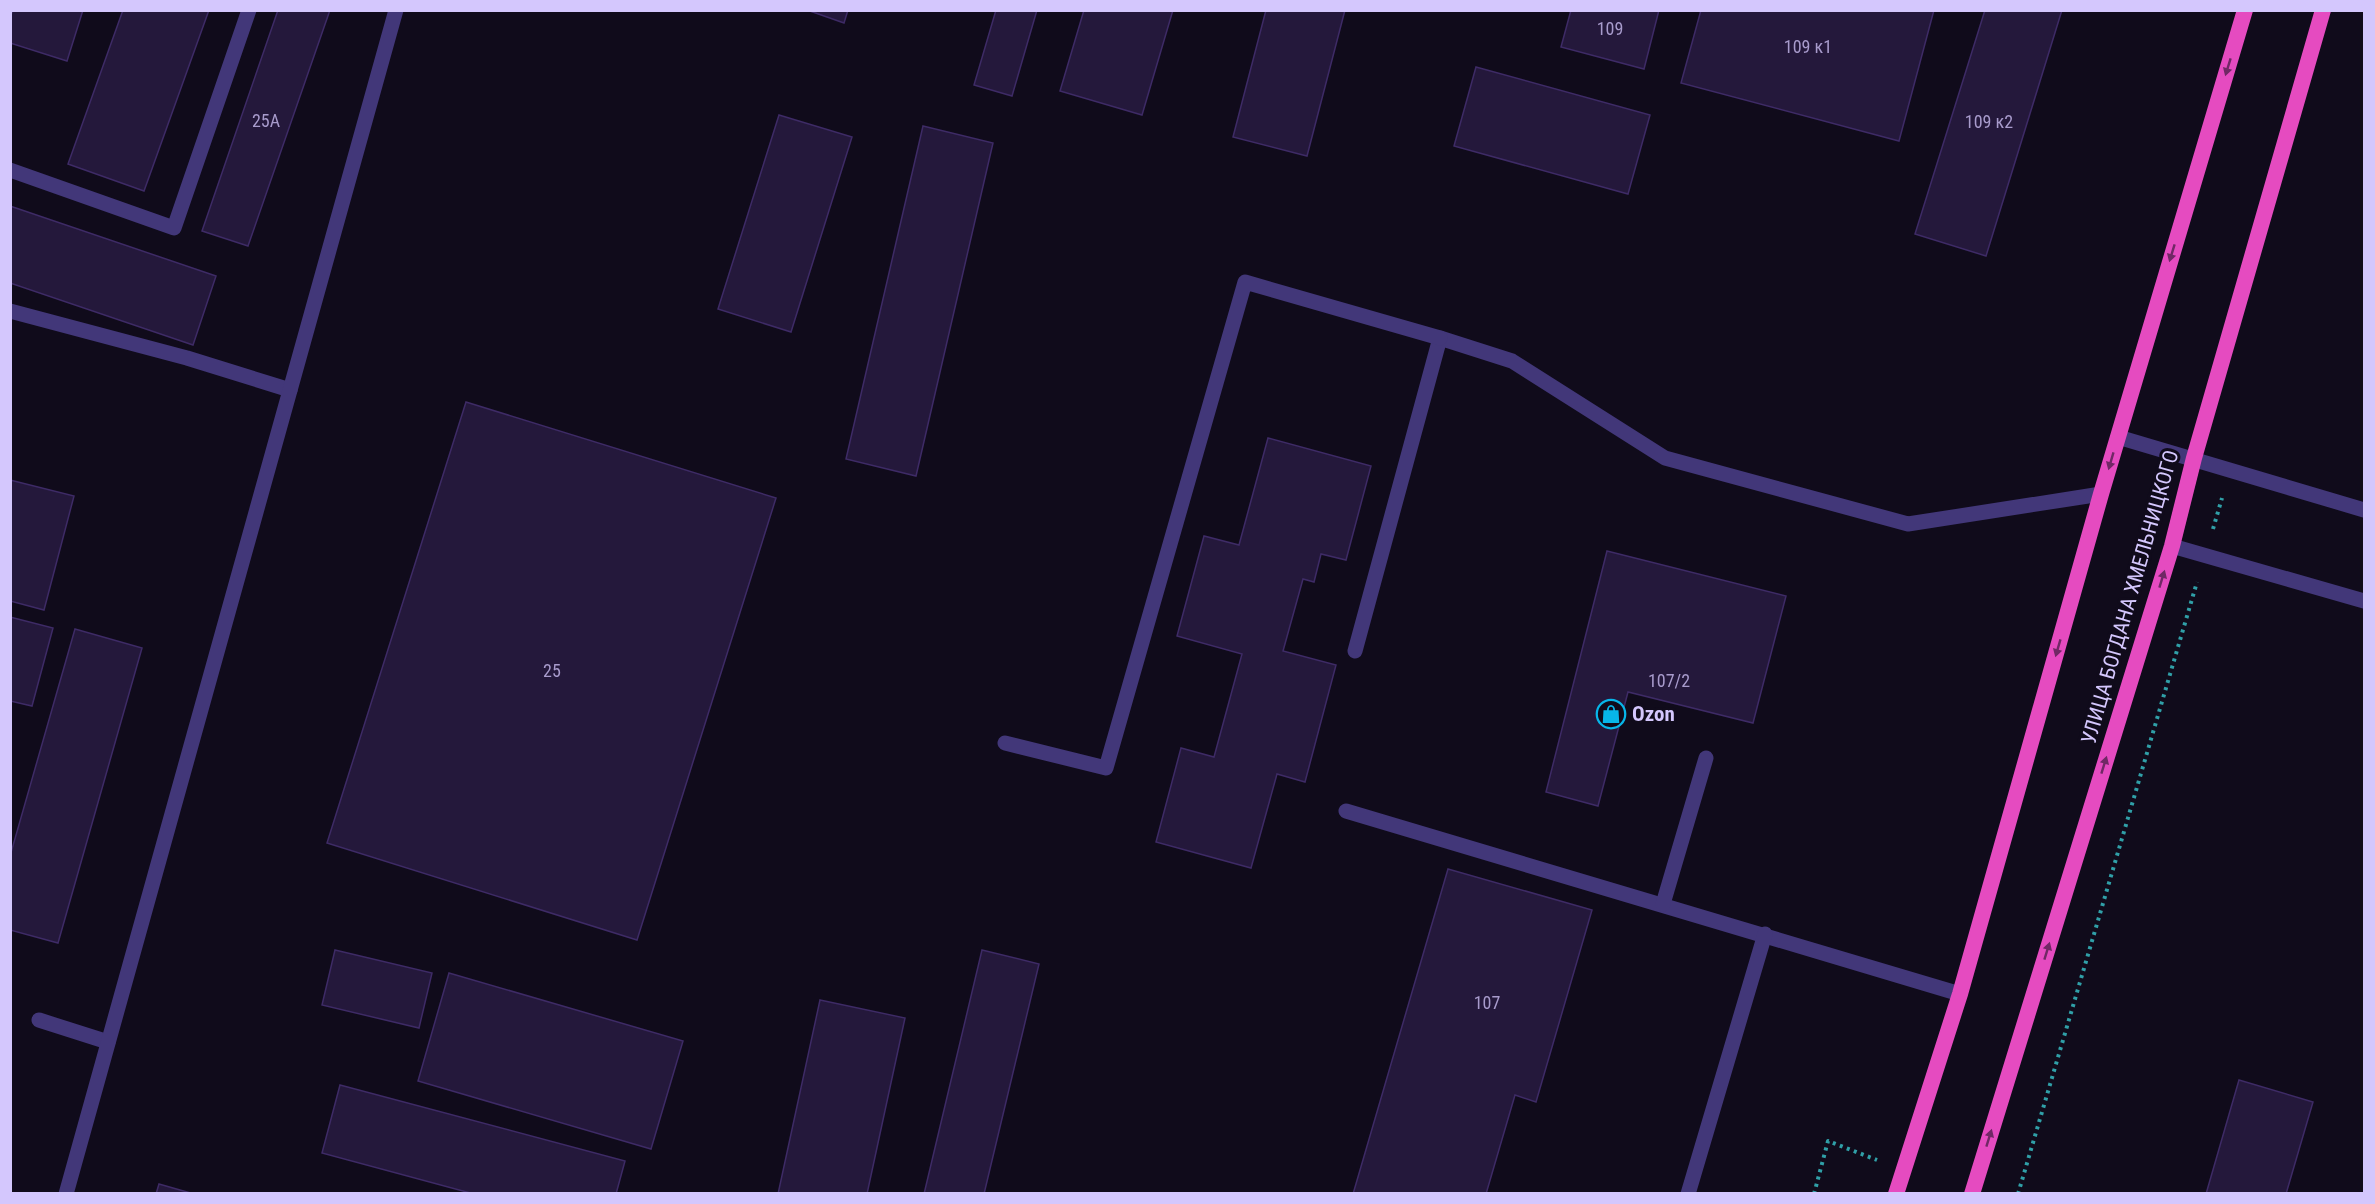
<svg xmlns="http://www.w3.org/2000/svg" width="2375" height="1204" font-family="'Roboto Condensed',sans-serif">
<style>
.building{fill:#24183b;stroke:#3e2b66;stroke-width:1.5}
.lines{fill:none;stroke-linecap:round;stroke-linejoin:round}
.path{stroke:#30a0a8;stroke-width:4;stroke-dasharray:3 4.5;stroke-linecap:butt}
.service{stroke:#423779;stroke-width:15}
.minor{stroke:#423779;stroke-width:15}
.trunk{stroke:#e54bc0;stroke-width:16}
.oneway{fill:#702865}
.labels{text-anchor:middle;stroke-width:6;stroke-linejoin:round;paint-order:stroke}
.number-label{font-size:18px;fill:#a89bcc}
.street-label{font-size:21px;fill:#d4c7fd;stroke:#100b1b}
.poi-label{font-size:21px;font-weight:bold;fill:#d4c7fd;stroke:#100b1b;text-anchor:start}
</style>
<rect width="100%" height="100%" fill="#100b1b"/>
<!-- building -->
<g class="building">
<path d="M13,10H83L67,61L10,43V17Z"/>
<path d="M123,10H209L144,191L68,164Z"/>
<path d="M278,10H330L248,246L202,231Z"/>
<path d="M807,10H848L844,23Z"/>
<path d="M996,10H1037L1012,96L974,85Z"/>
<path d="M1084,10H1173L1142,115L1060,91Z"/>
<path d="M1266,10H1345L1307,156L1233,137Z"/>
<path d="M1571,10H1659L1644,69L1561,47Z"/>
<path d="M1701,10H1934L1899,141L1681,83Z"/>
<path d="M1985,10H2062L1986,256L1915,234Z"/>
<path d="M1476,67L1650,115L1628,194L1454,146Z"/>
<path d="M779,115L852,137L791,332L718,309Z"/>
<path d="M923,126L993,143L916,476L846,459Z"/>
<path d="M10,206L216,276L193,345L10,283Z"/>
<path d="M466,402L776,498L637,940L327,843Z"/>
<path d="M1268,438L1371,466L1346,560L1321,554L1314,582L1303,579L1283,651L1336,665L1305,782L1277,774L1251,868L1156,842L1181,748L1214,757L1242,654L1177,636L1204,536L1239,545Z"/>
<path d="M10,480L74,496L44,610L10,601Z"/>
<path d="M1607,551L1786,596L1753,723L1628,692L1598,806L1546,792Z"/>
<path d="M10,617L53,628L32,706L10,701Z"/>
<path d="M75,629L142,648L58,943L10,930V856Z"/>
<path d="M1448,869L1592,910L1536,1102L1515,1095L1486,1194H1353Z"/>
<path d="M335,950L432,973L419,1028L322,1005Z"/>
<path d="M982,950L1039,964L984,1194H924Z"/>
<path d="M449,973L683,1041L651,1149L418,1081Z"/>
<path d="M820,1000L905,1018L867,1194H778Z"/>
<path d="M2239,1080L2313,1102L2286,1194H2206Z"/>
<path d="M340,1085L625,1161L616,1194H474L322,1153Z"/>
<path d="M159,1184L194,1194H156Z"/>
</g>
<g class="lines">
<!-- path -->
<g class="path">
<path d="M2213,529L2222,498"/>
<path d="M1814,1194L1828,1141L1877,1160"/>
<path d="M2018,1194L2197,582"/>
</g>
<!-- service -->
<g class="service">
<path d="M10,170L174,228L249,10"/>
<path d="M10,311L187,358L290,390"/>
<path d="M2118,437L2364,510"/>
<path d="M2172,546L2364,601"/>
<path d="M1355,651L1440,338L1512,361L1665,458L1908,524L2101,494"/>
<path d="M1005,743L1106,768L1245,282L1440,338"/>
<path d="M1346,811L1960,994"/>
<path d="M1663,904L1706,758"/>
<path d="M39,1020L108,1042"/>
<path d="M1688,1194L1765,934"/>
</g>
<!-- minor -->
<path class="minor" d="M66,1194L396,10"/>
<!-- trunk -->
<g class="trunk">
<path d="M1896,1194L1960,994L2101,494L2245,10"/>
<path d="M1972,1194L2172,546L2194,458L2323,10"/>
</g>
</g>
<!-- one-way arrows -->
<defs><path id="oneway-solid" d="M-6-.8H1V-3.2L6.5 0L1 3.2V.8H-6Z" transform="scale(1.5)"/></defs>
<g class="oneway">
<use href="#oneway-solid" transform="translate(2228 67) rotate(107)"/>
<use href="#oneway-solid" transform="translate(2172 253) rotate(107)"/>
<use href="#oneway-solid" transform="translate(2111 461) rotate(106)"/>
<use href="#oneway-solid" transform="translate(2162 579) rotate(-73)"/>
<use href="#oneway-solid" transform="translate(2058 648) rotate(106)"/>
<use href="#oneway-solid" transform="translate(2104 765) rotate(-73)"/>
<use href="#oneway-solid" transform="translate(2047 951) rotate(-73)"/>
<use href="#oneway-solid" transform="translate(1989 1138) rotate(-73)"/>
</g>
<!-- icons -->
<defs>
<g id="shop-ring" transform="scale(1.5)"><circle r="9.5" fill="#100b1b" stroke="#07b6e9" stroke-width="1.5"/><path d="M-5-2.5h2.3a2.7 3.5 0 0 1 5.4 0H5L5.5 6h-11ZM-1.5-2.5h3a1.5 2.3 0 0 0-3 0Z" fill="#07b6e9"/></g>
</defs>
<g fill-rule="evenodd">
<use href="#shop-ring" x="1611" y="714"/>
</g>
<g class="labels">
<!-- number labels -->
<g class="number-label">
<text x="1610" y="35">109</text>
<text x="1808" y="53">109 к1</text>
<text x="266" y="127">25А</text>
<text x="1989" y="128">109 к2</text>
<text x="552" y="677">25</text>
<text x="1669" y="687">107/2</text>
<text x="1487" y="1009">107</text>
</g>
<!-- street labels -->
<g class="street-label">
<text transform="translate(2130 597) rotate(-74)" y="7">УЛИЦА БОГДАНА ХМЕЛЬНИЦКОГО</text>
</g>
<!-- poi labels -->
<g class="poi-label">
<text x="1632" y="721">Ozon</text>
</g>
</g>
<!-- border -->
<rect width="2375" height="1204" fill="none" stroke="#d4c7fd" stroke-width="24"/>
</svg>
